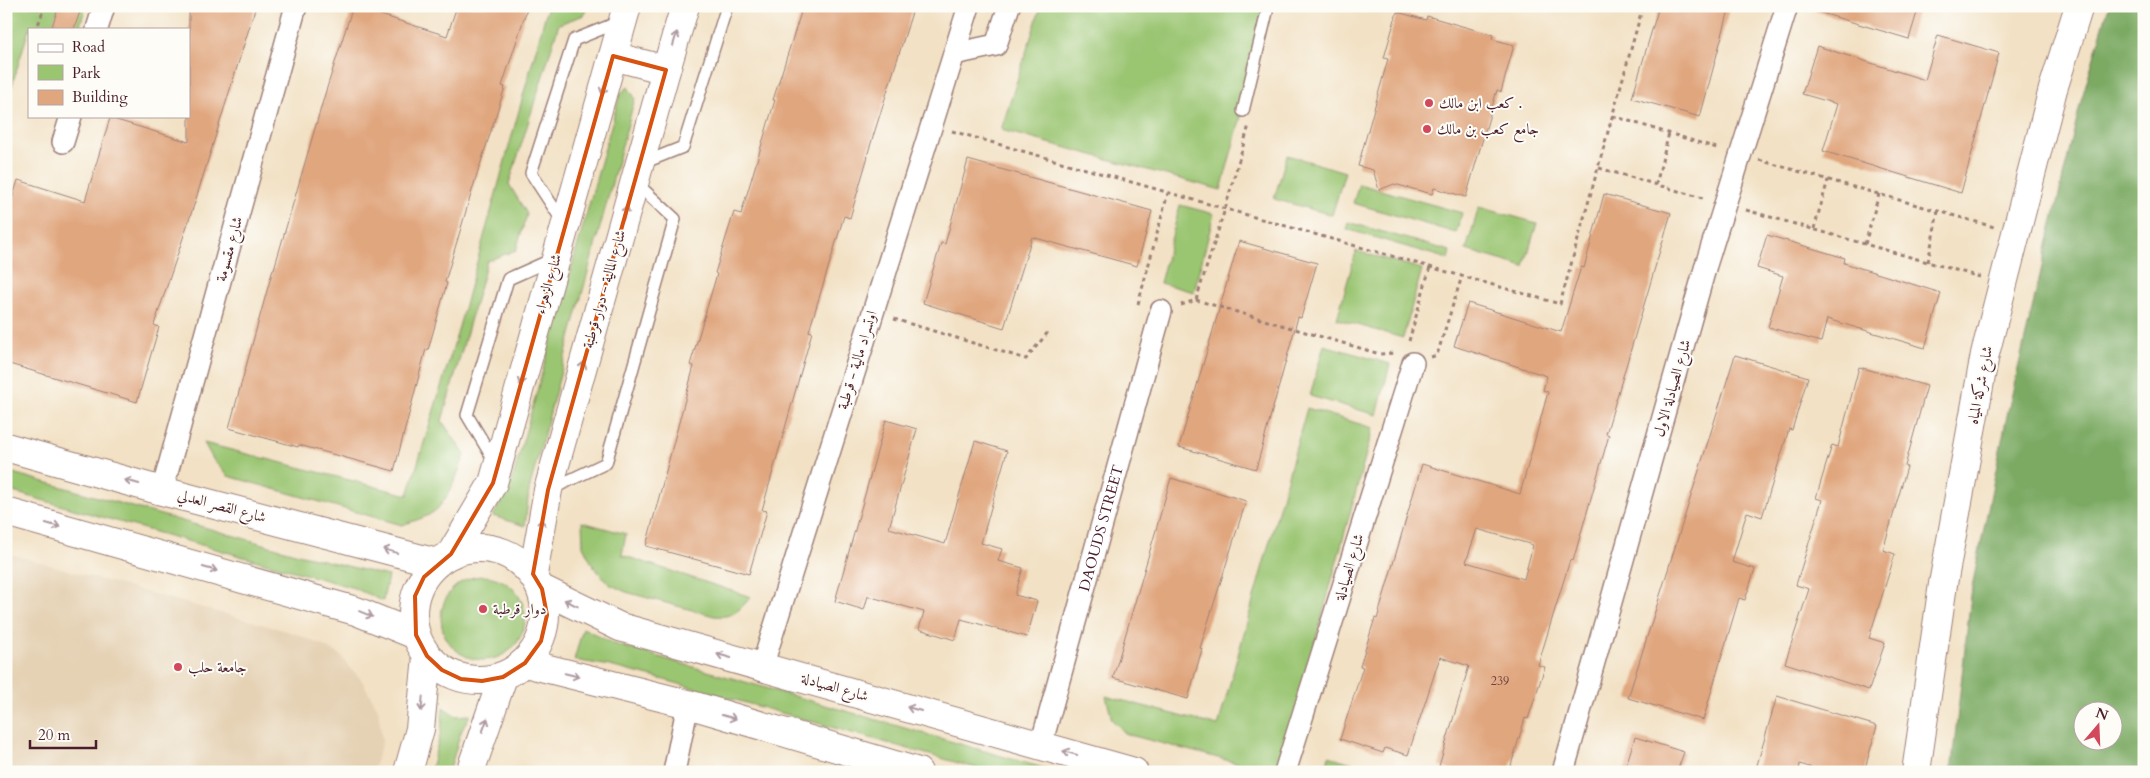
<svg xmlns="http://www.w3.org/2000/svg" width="2150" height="778" font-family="Cardo,Amiri,serif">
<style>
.built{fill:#e5d1b4}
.green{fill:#9ac571;stroke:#72724e}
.forest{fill:#7baa63;stroke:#626447;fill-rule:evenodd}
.building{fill:#e0a67e;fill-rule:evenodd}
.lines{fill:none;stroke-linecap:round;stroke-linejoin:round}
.lane-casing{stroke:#9e8078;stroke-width:14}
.street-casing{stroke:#9e8078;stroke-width:24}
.secondary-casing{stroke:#9e8078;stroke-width:30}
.path{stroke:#9e8078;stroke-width:3;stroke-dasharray:4 4;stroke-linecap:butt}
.lane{stroke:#fff;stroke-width:11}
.street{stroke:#fff;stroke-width:21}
.secondary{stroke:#fff;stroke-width:28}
.oneway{stroke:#ae9aa0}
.marked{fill:none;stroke:#d8530f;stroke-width:4;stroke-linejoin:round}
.poi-dot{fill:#d1495b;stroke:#fdfcf7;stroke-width:2}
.labels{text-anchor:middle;stroke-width:4;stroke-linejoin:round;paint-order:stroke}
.number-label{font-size:12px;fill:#704140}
.poi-label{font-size:15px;fill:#4a1f2b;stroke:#fdfcf7;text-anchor:start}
.street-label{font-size:15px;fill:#4a1f2b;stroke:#fdfcf7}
</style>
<rect width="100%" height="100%" fill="#fdfcf7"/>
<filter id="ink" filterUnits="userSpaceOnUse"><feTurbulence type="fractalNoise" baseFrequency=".02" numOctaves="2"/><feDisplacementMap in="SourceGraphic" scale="10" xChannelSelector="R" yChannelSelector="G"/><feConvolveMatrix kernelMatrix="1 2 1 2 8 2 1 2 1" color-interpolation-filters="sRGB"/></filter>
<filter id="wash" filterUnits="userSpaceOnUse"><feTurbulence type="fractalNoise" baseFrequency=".0096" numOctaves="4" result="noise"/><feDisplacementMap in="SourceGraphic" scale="20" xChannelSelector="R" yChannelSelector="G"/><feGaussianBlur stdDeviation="1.12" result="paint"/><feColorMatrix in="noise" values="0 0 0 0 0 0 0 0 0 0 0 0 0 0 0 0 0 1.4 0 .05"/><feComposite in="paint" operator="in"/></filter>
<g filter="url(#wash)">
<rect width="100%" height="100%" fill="#f2e1c4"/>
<!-- built -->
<path class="built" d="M6,553L297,634L338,653L362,681L378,709L382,741L373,772H6Z"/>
<!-- green -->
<g class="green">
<path d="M6,6H86L79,29H29L6,105Z"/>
<path d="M548,6H587L584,15L559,24L509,184L527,214L516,250L487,261L442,421L465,455C458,472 451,494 438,508C430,517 413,521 402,525L228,476L214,461L204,443L408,495L455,341Z"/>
<path d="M1041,6H1271L1221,190L1001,130Z"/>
<path d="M628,87L635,98L529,490L525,526L493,516L511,484L620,94Z"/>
<path d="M1287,155L1345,172L1332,215L1274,199Z"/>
<path d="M1359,184L1462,213L1456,233L1353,203Z"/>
<path d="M1180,205L1214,214L1194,292L1160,283Z"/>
<path d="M1479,207L1537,223L1524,267L1466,250Z"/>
<path d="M1348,222L1450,251L1448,259L1346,229Z"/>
<path d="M1356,251L1422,269L1403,338L1337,319Z"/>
<path d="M1324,345L1390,364L1377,415L1310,396Z"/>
<path d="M1307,408L1373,428L1280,772H1272L1126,734L1112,720L1106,696L1218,726Z"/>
<path d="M6,471L302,555L388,576L383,601L354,588L6,490Z"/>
<path d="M582,522L626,534L622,555L751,597C738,611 734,618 714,616L626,592L609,584L593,566L583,546Z"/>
<circle cx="483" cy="618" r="42"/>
<path d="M583,628L614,644L1057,772H990L672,682L610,666L574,660Z"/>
<path d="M443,707L456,716L470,715L461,732L449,772H430L441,732Z"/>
<path d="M1329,756L1381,772H1325Z"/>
</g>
<!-- forest -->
<path class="forest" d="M2109,6H2144V772H1951L1972,587L2008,411L2081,101ZM2082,710H2112V740H2082Z"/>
<g id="blocks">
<!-- building -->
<g class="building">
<path d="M59,6H82L74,29H51Z"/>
<path d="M189,6H256L194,205L154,325L159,327L137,402L6,363V219L18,180L85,201L110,118L189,142Z"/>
<path d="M353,6L447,36L457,6H528L502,86L505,87L474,184L445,282L447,283L428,350L426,349L394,471L299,445L298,447L229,428L273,269H274L325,94Z"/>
<path d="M803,6H914L867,156H868L850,218L844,216L809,331L812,332L762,510L767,511L749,574L646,546L694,366L690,365L717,274L715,273L734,212L741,214L775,100H773Z"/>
<path d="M1659,6H1730L1700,117L1632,98Z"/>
<path d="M1816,6H1919L1909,39L1815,11Z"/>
<path d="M1397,12L1426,20L1427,16L1493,35L1492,39L1514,45L1501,92L1497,90L1466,197L1434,188L1432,194L1394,184L1379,190L1373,170L1358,166L1388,59L1384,58Z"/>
<path d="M1938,35L1999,53L1961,193L1823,151L1837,104L1802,94L1817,46L1925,80Z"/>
<path d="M968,160L1152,211L1137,266L1032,237L1004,328L923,303L941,243L945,244Z"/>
<path d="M1604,194L1671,213L1606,434L1609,435L1573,561L1570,560L1538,665L1545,667L1528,719L1525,718L1509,772H1458L1439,766L1469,666L1440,657L1408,755L1385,748L1383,753L1340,739L1363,667L1360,666L1375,618L1377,619L1422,464L1520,494L1548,392L1543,390L1547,376L1454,346L1468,303L1561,332L1581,267L1584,268ZM1477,529L1533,545L1524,579L1466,562Z"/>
<path d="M1767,235L1845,258L1844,263L1941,293L1925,348L1827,319L1821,342L1768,327L1783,276L1757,268Z"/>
<path d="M1239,241L1317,263L1301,318L1298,317L1256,469L1179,447Z"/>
<path d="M1735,355L1808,377L1792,430L1789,429L1762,517L1747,512L1732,562L1755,569L1745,600L1739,598L1703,720L1628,698Z"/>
<path d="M1859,367L1927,386L1905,466L1907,467L1883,550L1895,554L1869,638L1885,643L1869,690L1785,663L1809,589L1796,585L1822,500L1816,498L1832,445L1838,447Z"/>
<path d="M886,420L917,429L889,528L945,544L975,441L1007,451L981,543L1002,549L998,561L1023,568L1015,595L1037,601L1027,637L961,619L955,640L919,629L924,612L868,596L864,610L835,601Z"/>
<path d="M1171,478L1246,501L1200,648L1202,649L1188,699L1113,678Z"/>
<path d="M1777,696L1877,726L1864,772H1825L1800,764L1799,772H1755Z"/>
<path d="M1635,737L1684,752L1677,772H1624Z"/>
</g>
</g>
</g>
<g filter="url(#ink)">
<use href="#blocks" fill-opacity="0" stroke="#9e8078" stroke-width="1"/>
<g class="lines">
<!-- lane casing -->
<g class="lane-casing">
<g id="lane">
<path d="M1243,111L1267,12V6"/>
<path d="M643,163L683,147L727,6"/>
<path d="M563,222L531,173L574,40L619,22"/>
<path d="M495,462L467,415L508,279L553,259"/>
<path d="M551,489L606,463L675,219L635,182"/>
</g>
</g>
<!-- street casing -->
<g class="street-casing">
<g id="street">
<path d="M97,29L104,6"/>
<path d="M954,54L996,45L1009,6"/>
<path d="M63,142L71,116"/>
<path d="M162,491L296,6"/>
<path d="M762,667L969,6"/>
<path id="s1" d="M1041,745L1161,311"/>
<path d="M674,772L688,704"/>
<path d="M1285,772L1413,363"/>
<path d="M1563,772L1706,265L1787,6"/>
</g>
</g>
<!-- secondary casing -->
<g class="secondary-casing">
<g id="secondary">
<path d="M613,56L666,70"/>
<path d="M6,447L162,491L437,563"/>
<path d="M6,512L356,611L416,635"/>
<circle cx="479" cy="614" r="66"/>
<path d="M451,554L493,483L627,6"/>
<path d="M533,574L548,490L666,70L685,6"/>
<path d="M542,589L620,627L1134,772"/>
<path d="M525,663L688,704L918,772"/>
<path d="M408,772L420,729L427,656"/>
<path d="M470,772L503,677"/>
<path d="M1916,772L1943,584L1985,354L2053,89L2079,6"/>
</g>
</g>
<!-- path -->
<g class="path">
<path d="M37,6L42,14L38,25"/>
<path d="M1613,116L1720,149"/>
<path d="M952,131L1560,304L1643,6"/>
<path d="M1759,160L1994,227"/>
<path d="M1599,168L1706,199"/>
<path d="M1656,185L1669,133"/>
<path d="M1746,210L1980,277"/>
<path d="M1814,229L1828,180"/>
<path d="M1865,244L1879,194"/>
<path d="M1928,262L1938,211"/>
<path d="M1196,300L1380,354L1395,353"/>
<path d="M1138,304L1168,193"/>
<path d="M1181,305L1196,300L1225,209L1249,125"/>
<path d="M894,319L1026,359L1049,331"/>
<path d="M1409,341L1430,267"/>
<path d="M1431,357L1437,355L1462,276"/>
</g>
<!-- lane -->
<use href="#lane" class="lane"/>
<!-- street -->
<use href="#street" class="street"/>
<!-- secondary -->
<use href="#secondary" class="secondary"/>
</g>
<!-- one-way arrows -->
<defs><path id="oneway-shaft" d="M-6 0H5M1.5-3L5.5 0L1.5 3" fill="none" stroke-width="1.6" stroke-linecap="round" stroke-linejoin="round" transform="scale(1.25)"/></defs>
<g class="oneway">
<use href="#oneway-shaft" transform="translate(675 39) rotate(-73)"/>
<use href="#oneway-shaft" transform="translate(604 87) rotate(106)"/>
<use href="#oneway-shaft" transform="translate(625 213) rotate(-74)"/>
<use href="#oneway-shaft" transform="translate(582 369) rotate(-74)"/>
<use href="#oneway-shaft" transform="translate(522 378) rotate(106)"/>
<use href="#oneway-shaft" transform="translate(132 482) rotate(-164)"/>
<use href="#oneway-shaft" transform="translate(53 525) rotate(16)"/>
<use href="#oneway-shaft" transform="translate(541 526) rotate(-80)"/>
<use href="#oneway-shaft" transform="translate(390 551) rotate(-165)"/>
<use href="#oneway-shaft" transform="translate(210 569) rotate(16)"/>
<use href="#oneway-shaft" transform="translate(571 603) rotate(-154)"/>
<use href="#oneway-shaft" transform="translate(366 614) rotate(22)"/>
<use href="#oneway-shaft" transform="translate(724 656) rotate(-164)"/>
<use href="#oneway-shaft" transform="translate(572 675) rotate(14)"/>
<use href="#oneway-shaft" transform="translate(422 704) rotate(95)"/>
<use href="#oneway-shaft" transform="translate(914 709) rotate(-164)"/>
<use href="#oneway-shaft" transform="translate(729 717) rotate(16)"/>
<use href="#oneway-shaft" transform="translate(485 725) rotate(-70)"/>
<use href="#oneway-shaft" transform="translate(1070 753) rotate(-164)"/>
</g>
</g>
<!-- marked area -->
<path class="marked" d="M613,56L666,70L548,490L533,574L542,589L547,615L541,641L525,663L503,677L482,681L461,679L442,670L427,656L416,635L415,596L424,577L451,554L493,483Z"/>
<!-- markers -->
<g class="poi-dot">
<circle cx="1429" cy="103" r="5"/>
<circle cx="1427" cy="129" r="5"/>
<circle cx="483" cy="609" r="5"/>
<circle cx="178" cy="667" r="5"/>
</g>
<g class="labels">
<!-- number labels -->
<g class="number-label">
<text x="1500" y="685">239</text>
</g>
<!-- poi labels -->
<g class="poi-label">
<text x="1439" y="108">كعب ابن مالك .</text>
<text x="1437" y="134">جامع كعب بن مالك</text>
<text x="493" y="614">دوار قرطبة</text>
<text x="188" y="672">جامعة حلب</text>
</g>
<!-- street labels -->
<g class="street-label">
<text transform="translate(229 249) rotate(-75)" y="5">شارع مقسومة</text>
<text transform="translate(548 284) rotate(-74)" y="5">شارع الزهراء</text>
<text transform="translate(604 289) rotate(-74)" y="5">شارع المالية - دوار قرطبة</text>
<text transform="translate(857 360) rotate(-73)" y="5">اوتسراد مالية - قرطبة</text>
<text transform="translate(1980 385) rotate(-79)" y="5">شارع شركة المياه</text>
<text transform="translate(1672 388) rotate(-74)" y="5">شارع الصيادلة الاول</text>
<text transform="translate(222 506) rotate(15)" y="5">شارع القصر العدلي</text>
<text dy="5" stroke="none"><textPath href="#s1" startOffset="225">DAOUDS STREET</textPath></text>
<text transform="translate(1349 567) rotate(-73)" y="5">شارع الصيادلة</text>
<text transform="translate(835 687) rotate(16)" y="5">شارع الصيادلة</text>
</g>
</g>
<!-- margin -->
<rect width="2150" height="778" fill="none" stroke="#fdfcf7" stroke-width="25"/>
<!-- legend -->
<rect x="28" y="28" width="162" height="90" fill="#fdfcf7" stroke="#b5a4a5"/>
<rect x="38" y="44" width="25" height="8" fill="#ffffff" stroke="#b5a4a5"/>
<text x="72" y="52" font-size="15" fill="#4a1f2b">Road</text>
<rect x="38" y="65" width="25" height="15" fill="#9ac571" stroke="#b5a4a5"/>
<text x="72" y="78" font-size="15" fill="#4a1f2b">Park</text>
<rect x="38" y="90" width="25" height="15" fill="#e0a67e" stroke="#b5a4a5"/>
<text x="72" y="102" font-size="15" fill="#4a1f2b">Building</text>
<!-- north arrow -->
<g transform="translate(2098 726) rotate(19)"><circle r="24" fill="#fdfcf7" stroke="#b5a4a5"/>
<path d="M0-4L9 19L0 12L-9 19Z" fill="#d1495b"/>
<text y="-8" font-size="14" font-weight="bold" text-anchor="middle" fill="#4a1f2b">N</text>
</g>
<!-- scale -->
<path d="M30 740v8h66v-8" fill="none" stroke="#4a1f2b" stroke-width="2.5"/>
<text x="38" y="740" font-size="15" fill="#4a1f2b" stroke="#fdfcf7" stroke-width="4" paint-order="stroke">20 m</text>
</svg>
